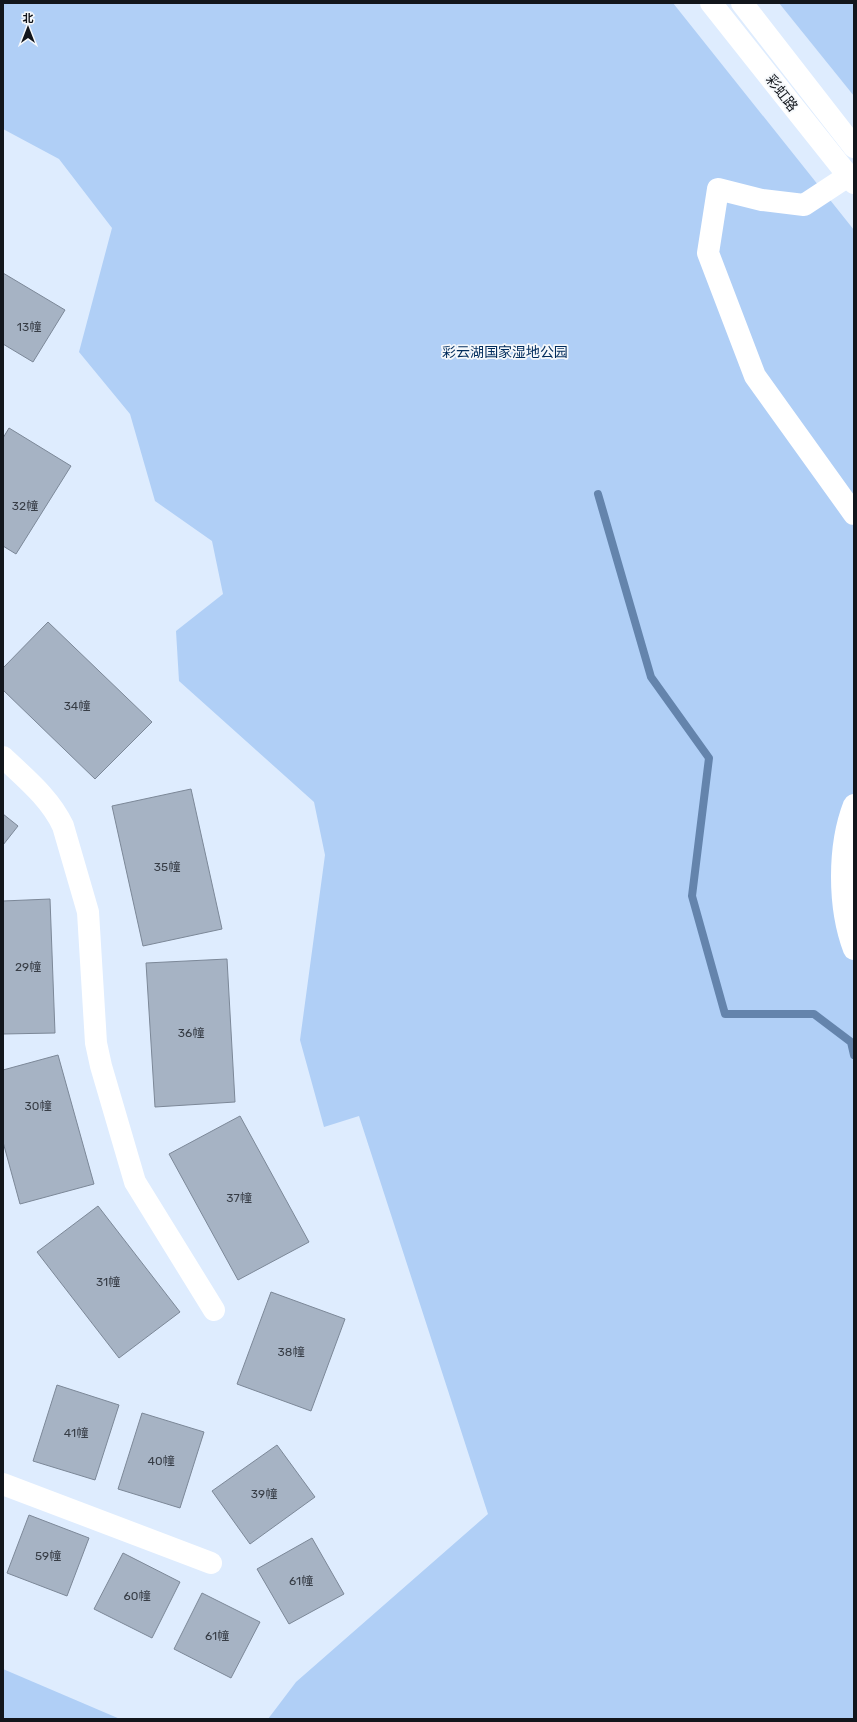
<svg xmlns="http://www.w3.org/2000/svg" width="857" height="1722" font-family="Rubik,'Noto Sans SC',sans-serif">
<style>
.green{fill:#b0cff6}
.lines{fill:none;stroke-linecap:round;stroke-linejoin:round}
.stream{stroke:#6484ac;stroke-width:8}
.building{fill:#a6b3c4;stroke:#7c8898}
.minor{stroke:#fff;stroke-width:22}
.major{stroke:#fff;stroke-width:22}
.labels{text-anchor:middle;stroke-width:3.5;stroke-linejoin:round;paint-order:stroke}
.number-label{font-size:12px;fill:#373d46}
.street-label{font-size:14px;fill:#12161c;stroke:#f5f8fb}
.park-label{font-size:14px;fill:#002c5c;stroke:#f5f8fb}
</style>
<rect width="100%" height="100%" fill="#deecfe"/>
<!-- green -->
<g class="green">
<path d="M3,3H673L854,230V1719H268L296,1682L488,1514L359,1116L324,1127L300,1040L325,855L314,802L179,681L176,631L223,594L212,541L155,501L130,414L79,352L112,228L59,159L3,129Z"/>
<path d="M779,3H854V96Z"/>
<path d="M3,1669L120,1719H3Z"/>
</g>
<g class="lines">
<!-- stream -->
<path class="stream" d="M598,494L651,677L709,758L692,896L725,1014H814L851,1042L854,1055"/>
</g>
<!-- building -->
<g class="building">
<path d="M3,273L65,310L33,362L3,344Z"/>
<path d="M9,428L71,466L16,554L3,546V438Z"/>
<path d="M48,622L152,722L95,779L3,690V668Z"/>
<path d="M191,789L222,929L143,946L112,806Z"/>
<path d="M3,814L18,826L3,845Z"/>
<path d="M50,899L55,1033L3,1034V901Z"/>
<path d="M227,959L235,1102L155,1107L146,963Z"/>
<path d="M58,1055L94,1184L20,1204L3,1142V1070Z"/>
<path d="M240,1116L309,1242L238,1280L169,1154Z"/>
<path d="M98,1206L180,1312L119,1358L37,1252Z"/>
<path d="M271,1292L345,1319L311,1411L237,1384Z"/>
<path d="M57,1385L119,1405L95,1480L33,1461Z"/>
<path d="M142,1413L204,1432L180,1508L118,1489Z"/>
<path d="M277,1445L315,1497L250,1544L212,1491Z"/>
<path d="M29,1515L89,1538L67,1596L7,1573Z"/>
<path d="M312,1538L344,1594L289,1624L257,1569Z"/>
<path d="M123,1553L180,1582L152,1638L94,1609Z"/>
<path d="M202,1593L260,1622L231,1678L174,1649Z"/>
</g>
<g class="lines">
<!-- minor -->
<g class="minor">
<path d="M848,176L804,205L762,200L718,189L708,253L755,376L854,514"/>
<path d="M3,757C25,778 50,798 63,826L88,912L96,1043L101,1066L135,1182L214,1310"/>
<path d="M854,805C838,846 838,907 854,949"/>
<path d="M3,1484L211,1563"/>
</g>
<!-- major -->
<g class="major">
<path d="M711,3L854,183"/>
<path d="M742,3L854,147"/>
</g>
</g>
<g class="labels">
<!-- number labels -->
<g class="number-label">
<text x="29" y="331">13幢</text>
<text x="25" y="510">32幢</text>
<text x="77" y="710">34幢</text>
<text x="167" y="871">35幢</text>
<text x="28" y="971">29幢</text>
<text x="191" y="1037">36幢</text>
<text x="38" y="1110">30幢</text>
<text x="239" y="1202">37幢</text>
<text x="108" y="1286">31幢</text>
<text x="291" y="1356">38幢</text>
<text x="76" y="1437">41幢</text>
<text x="161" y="1465">40幢</text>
<text x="264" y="1498">39幢</text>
<text x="48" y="1560">59幢</text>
<text x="301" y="1585">61幢</text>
<text x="137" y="1600">60幢</text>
<text x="217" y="1640">61幢</text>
</g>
<!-- street labels -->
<g class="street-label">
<text transform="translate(782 93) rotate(52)" y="5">彩虹路</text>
</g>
<!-- park labels -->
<g class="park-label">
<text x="505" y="357">彩云湖国家湿地公园</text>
</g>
</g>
<!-- border -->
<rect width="857" height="1722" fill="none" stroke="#12161c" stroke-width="8"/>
<!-- north arrow -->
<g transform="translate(28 28)" stroke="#f5f8fb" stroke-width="3" paint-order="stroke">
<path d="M0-3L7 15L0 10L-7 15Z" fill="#12161c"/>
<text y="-6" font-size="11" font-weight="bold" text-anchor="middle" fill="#12161c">北</text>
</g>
</svg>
